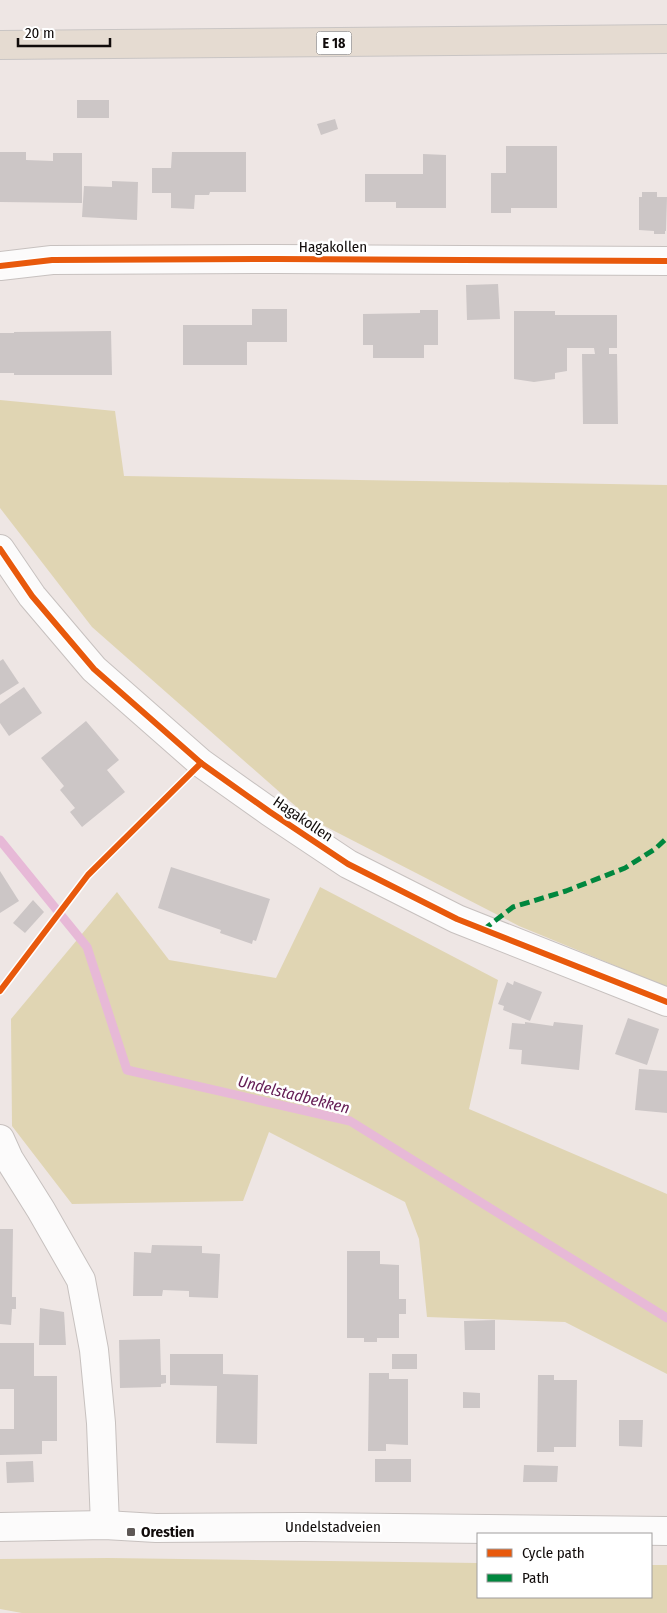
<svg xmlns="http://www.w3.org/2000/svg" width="667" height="1613" font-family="'Fira Sans Condensed',sans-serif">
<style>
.green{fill:#e0d5b3}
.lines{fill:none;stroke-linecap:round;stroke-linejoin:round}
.stream{stroke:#e7b9d7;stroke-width:9}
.building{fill:#ccc6c6}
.minor-casing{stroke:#c7c1bf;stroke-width:30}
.motorway-casing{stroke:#c9c5c4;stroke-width:30}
.minor{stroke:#fcfbfb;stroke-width:28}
.motorway{stroke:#e5dbd1;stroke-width:28}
.quiet{stroke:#00873e;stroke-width:5;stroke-dasharray:10 5;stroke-linecap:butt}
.cycleway-casing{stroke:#fff;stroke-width:9}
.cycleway{stroke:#e8590c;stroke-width:6}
.poi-dot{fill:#5e5856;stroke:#fff;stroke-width:2}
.labels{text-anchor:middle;stroke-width:5;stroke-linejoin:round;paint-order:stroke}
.shield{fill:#fff;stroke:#585454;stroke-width:1}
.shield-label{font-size:14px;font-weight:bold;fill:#100b0a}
.street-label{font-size:15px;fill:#100b0a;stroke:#fff}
.poi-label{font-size:15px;font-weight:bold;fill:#100b0a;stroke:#fff;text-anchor:start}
.water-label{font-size:16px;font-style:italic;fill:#662057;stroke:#fff}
</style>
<rect width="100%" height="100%" fill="#eee6e4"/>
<!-- green -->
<g class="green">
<path d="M0,400L115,411L124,476L667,485V987L519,926L309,818L92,627L0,508Z"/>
<path d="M320,887L498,980L469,1109L667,1194V1374L565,1322L427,1317L419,1239L405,1202L269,1132L243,1201L72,1204L12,1126L11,1019L117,892L169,960L276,978Z"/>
<path d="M108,1558L478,1563V1597H651V1565H667V1613H22L0,1609V1559Z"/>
</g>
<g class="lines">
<!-- stream -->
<path class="stream" d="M0,840L87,947L127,1070L350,1121L667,1318"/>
</g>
<!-- building -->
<g class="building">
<rect x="77" y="100" width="32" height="18"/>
<path d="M335,119L338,129L321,135L317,124Z"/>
<path d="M506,146H557V208H511V213H491V173H506Z"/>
<path d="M0,152H26V160L53,161V153H82V203L0,202Z"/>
<path d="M172,152H246V192H210L209,195H195L194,209L171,208V193H152V168H171Z"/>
<path d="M423,154L446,155V208H396V202H365V174H423Z"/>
<path d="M112,181L138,182L137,220L82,217L84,186L112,187Z"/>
<path d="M642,192H657V197H667L666,231H665V234H654V231L639,230V197H642Z"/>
<path d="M498,284L500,319L467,320L466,285Z"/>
<path d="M252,309H287V342H247V365H183V325H252Z"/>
<path d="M420,310H438V345H424V358H373V345H363V314L420,313Z"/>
<path d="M514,311H555V315H617V348H609V354H617L618,424H583L582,354H595L594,348H567V371L555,373V379L534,382L514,379Z"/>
<path d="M111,331L112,375H14V373H0V333H14V332Z"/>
<path d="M3,659L19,683L0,695V661Z"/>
<path d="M24,687L42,713L9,736L0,723V704Z"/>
<path d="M86,721L119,760L107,770L125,792L82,827L70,812L75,808L60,790L64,786L41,758Z"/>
<path d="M171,867L270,899L256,941L253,940L252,944L220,933L221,930L158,908Z"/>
<path d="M0,871L19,901L0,913Z"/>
<path d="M33,900L44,912L25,933L13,923Z"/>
<path d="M514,981L542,992L530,1021L503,1010L504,1006L498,1004L507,982L513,985Z"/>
<path d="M628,1018L659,1029L647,1065L615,1054Z"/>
<path d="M525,1022L553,1026L554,1022L583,1025L579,1070L521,1064L522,1050L509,1049L512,1023L525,1024Z"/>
<path d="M639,1069L667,1071V1113L635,1110Z"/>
<path d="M0,1229H13L12,1297H16V1309H12L11,1325L0,1324Z"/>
<path d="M152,1245L202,1246V1253L220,1254L218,1298L189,1297V1291L163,1290L162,1296H133L134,1252L151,1253Z"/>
<path d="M347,1251H380V1264L399,1265V1299H406V1314H399V1338H377V1342H364V1338H347Z"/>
<path d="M40,1308L64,1312L66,1345H39Z"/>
<path d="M495,1320V1350H465L464,1321Z"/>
<path d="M160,1339L161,1375H166V1383L161,1384V1387L120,1388L119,1340Z"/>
<path d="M0,1343H34V1376H57V1441H42V1454L0,1455V1429H14V1389H0Z"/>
<path d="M170,1354H223V1374L258,1375L257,1444L216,1443L217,1386L170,1385Z"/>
<rect x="392" y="1354" width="25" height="15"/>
<path d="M369,1373H389V1379H408V1445L386,1444V1451H368Z"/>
<path d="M538,1375H554V1380H577L576,1447H554V1452H537Z"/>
<path d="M463,1392L480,1393V1408H463Z"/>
<path d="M619,1420H643L642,1447L619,1446Z"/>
<rect x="375" y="1459" width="36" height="23"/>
<path d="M33,1461L34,1482L7,1483L6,1462Z"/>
<path d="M524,1465L558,1466L557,1482H523Z"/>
</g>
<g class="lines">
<!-- minor casing -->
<g class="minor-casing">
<g id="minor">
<path d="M0,266L52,260L277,259L667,261"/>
<path d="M0,549L32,596L94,669L201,763L270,812L348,864L457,919L667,1002"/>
<path d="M0,1139L9,1159L41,1210L81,1280L94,1350L101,1423L105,1525"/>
<path d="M0,1527L105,1525L156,1528L303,1527L667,1531"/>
</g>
</g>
<!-- motorway casing -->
<g class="motorway-casing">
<path id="motorway" d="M0,45L667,39"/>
</g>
<!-- minor -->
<use href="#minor" class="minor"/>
<!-- motorway -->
<use href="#motorway" class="motorway"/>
<!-- quiet -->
<path class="quiet" d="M483,930L513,907L566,891L625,868L655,849L667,838"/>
<!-- cycleway casing -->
<g class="cycleway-casing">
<g id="cycleway">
<path d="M0,266L52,260L277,259L667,261"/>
<path d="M0,549L32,596L94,669L201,763L270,812L348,864L457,919L667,1002"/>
<path d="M0,991L88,875L201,763"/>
</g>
</g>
<!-- cycleway -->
<use href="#cycleway" class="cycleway"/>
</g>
<!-- markers -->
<rect class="poi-dot" x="126" y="1527" width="10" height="10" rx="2.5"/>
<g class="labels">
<!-- shield labels -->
<rect class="shield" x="316.5" y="31.5" width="35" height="23" rx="4"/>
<g class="shield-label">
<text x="334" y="48">E 18</text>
</g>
<!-- street labels -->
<g class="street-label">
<text x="333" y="252">Hagakollen</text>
<text transform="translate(303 819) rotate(34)" y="5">Hagakollen</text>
<text x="333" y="1532">Undelstadveien</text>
</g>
<!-- poi labels -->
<g class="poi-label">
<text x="141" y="1537">Orestien</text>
</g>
<!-- water labels -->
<g class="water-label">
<text transform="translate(294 1094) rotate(14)" y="6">Undelstadbekken</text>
</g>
</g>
<!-- legend -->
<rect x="477" y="1533" width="175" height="65" fill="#ffffff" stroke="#9f9d9d"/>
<rect x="487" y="1549" width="25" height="8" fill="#e8590c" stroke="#9f9d9d"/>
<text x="522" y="1558" font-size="15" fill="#100b0a">Cycle path</text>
<rect x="487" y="1574" width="25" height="8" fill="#00873e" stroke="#9f9d9d"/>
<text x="522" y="1583" font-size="15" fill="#100b0a">Path</text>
<!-- scale -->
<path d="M18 38v8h92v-8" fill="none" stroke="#100b0a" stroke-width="2.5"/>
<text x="25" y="38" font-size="15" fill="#100b0a" stroke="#ffffff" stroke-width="4" paint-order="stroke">20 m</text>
</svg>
